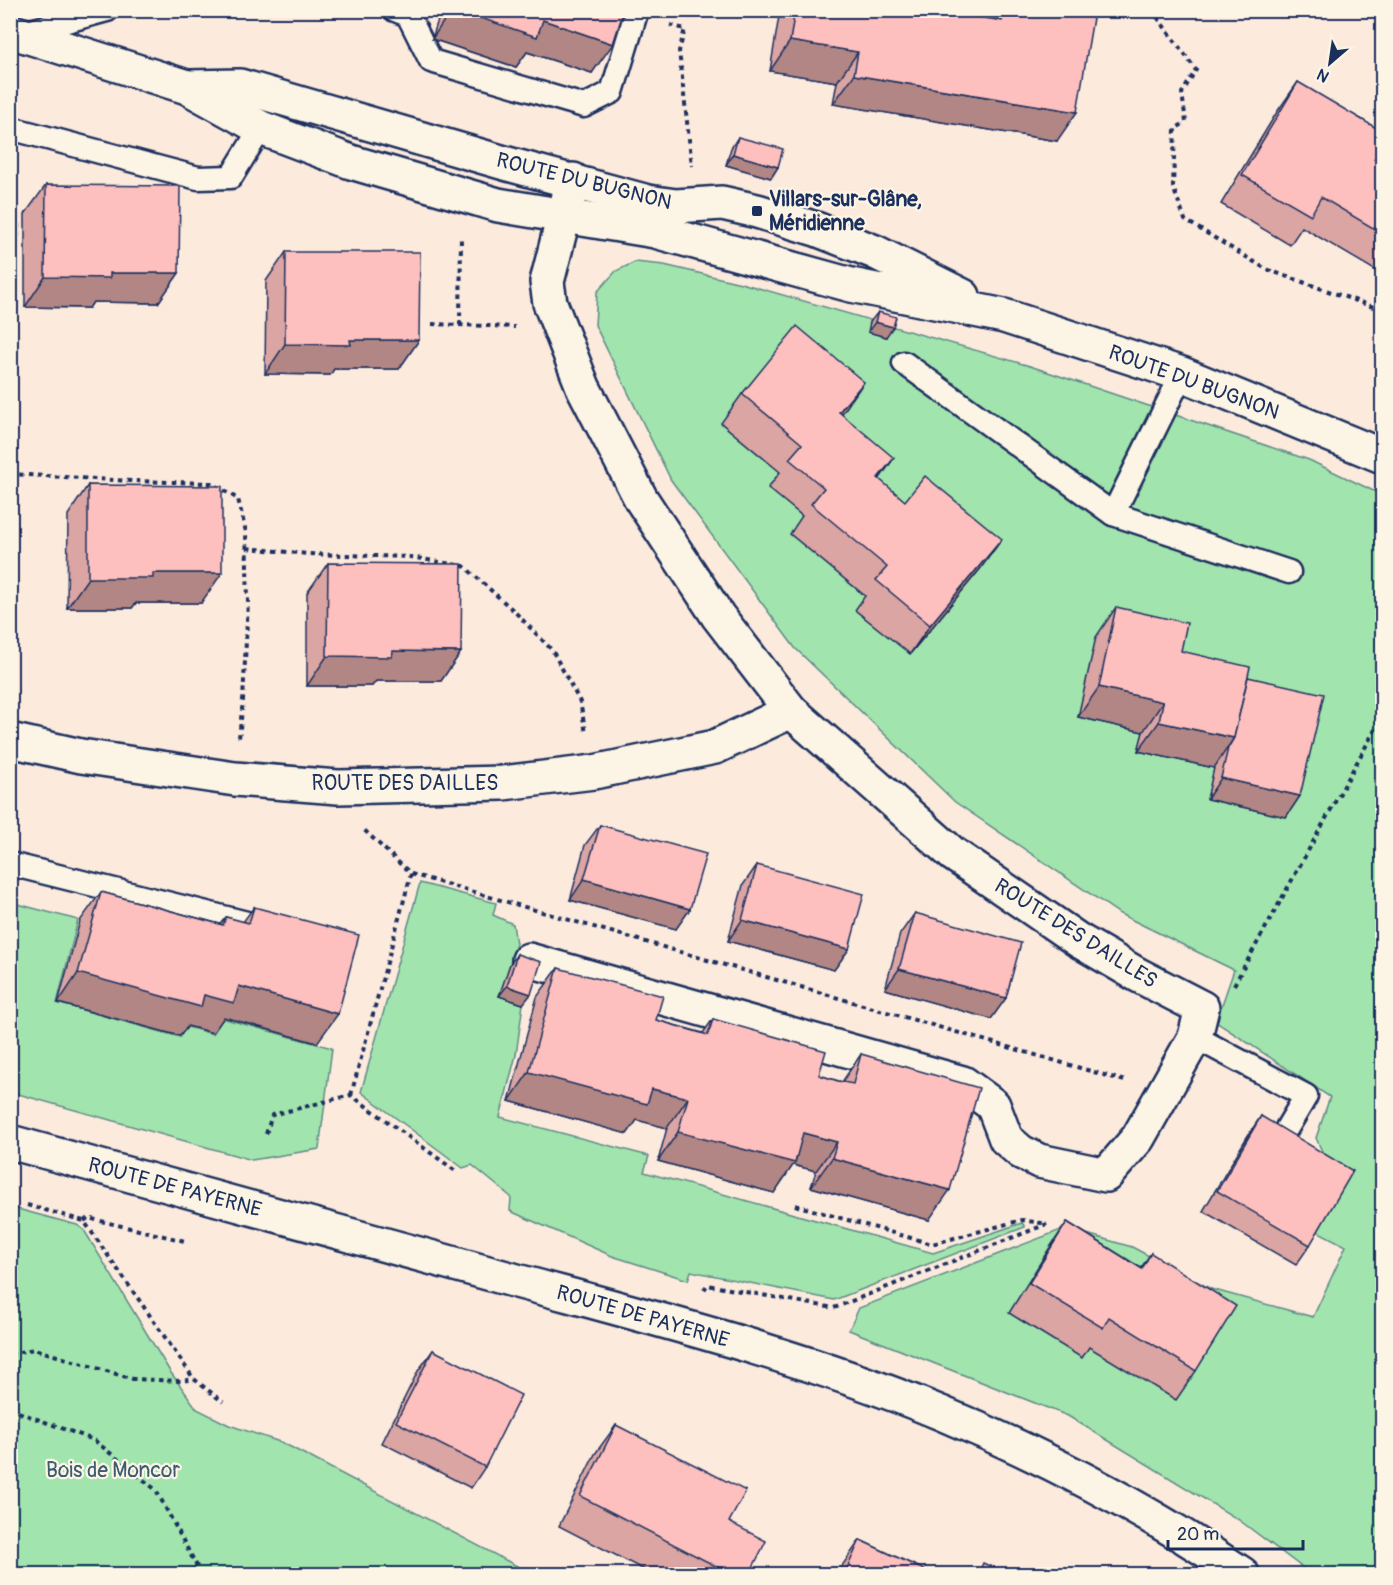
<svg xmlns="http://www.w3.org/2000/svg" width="1393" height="1585" font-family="Pangolin,sans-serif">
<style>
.green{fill:#a2e4ad;stroke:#5e8a86;stroke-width:1.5}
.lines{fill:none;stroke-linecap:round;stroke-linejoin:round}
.lane-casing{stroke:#1b2f5e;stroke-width:27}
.street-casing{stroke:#1b2f5e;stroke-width:38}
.secondary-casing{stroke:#1b2f5e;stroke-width:38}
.path{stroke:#1b2f5e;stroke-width:4;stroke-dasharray:4.5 4.5;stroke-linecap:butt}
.lane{stroke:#fcf5e5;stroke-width:22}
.street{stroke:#fcf5e5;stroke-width:33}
.secondary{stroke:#fcf5e5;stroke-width:33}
.wall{fill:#daa5a3;stroke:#1b2f5e;stroke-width:1.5}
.shaded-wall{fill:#b18685;stroke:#1b2f5e;stroke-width:1.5}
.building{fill:#fdc0be;stroke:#1b2f5e;stroke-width:1.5}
.poi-dot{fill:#1b2f5e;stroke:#fcf5e5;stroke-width:2}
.labels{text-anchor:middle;stroke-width:4.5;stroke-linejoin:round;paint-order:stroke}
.street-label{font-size:21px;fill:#1b2f5e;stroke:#fcf5e5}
.poi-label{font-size:21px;font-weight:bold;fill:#1b2f5e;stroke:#fcf5e5;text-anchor:start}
.park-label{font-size:21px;fill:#3d5c72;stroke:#fcf5e5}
</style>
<rect width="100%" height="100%" fill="#fceadd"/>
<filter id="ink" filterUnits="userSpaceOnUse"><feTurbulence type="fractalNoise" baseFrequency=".0167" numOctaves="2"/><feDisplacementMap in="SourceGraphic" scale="12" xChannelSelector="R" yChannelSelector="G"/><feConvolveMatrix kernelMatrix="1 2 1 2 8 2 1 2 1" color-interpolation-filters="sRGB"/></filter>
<g filter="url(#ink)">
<!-- green -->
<g class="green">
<path d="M635,262L664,265L741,283L1030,366L1309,460L1382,495V1574H1311L1239,1520L1068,1416L849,1330L859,1308L1066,1228L1132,1247L1211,1289L1313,1317L1346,1246L1317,1231L1340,1191L1316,1138L1330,1097L1216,1022L1234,970L1120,914L955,802L795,648L671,480L595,325L597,292L616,271Z"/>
<path d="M420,883L496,903L493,915L513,924L516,944L500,996L523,1004L516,1055L500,1117L649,1156L644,1172L933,1253L1022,1223L1025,1227L834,1300L691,1271L688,1280L612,1256L510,1211L511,1197L472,1165L463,1168L361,1092Z"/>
<path d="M10,902L78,920L57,1003L180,1037L184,1026L213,1034L218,1017L332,1048L319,1149L252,1160L11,1092Z"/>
<path d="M10,1207L77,1225L84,1230L169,1370L197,1409L229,1425L283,1443L532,1574H11Z"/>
</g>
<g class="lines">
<!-- lane casing -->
<g class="lane-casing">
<g id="lane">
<path d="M395,10L408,15L431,61L584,106L612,92L637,10"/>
<path d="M20,34L107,10"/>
<path d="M10,128L198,178L231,177L261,128"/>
<path d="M904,363L1113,514"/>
<path d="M1182,374L1113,514L1289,572"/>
<path d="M10,864L247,923"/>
<path d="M1195,1037L1306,1096L1287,1128"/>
</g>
</g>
<!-- street casing -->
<g class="street-casing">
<g id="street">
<path d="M10,31L187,87L261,128L351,162L498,205L655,231L851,285L1004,316L1182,374L1382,456"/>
<path d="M189,87L240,86L508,164L648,202L676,206L722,203L757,211L816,229L875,252L963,296"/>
<path d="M10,740L81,756L235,779L338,787L503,783L594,772L715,747L791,711"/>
<path d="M529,960L963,1083L993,1105L1006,1139L1021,1152L1039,1161L1106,1175L1138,1138L1195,1037L1202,1008L1138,975L1078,940L953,854L791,711L718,616L641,499L583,387L550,303L547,282L573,180"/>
</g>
</g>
<!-- secondary casing -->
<g class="secondary-casing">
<path id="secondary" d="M10,1142C176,1187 341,1233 506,1278C652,1318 801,1355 941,1413C1046,1457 1148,1510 1242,1574"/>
</g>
<!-- path -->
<g class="path">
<path d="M1152,10L1196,70L1182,93L1186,122L1175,129L1173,187L1185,220L1266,269L1382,310"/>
<path d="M670,25L685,29L679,51L692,166"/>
<path d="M432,324L515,327"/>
<path d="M460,325L461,236"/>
<path d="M10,372L18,227L13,166"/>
<path d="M10,474L132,481L211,483L238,499L246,532L248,601L243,700L239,738"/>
<path d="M247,548L308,554L410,557L464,566L513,610L552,650L580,702L586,733"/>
<path d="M411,874L1125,1081"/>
<path d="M1234,985L1382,717"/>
<path d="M351,1095L411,874L362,828"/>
<path d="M266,1134L272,1115L351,1095L457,1172"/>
<path d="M27,1205L84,1221L194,1379L223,1402"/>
<path d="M795,1205L932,1244L1022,1220L1047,1224"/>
<path d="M84,1221L88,1218L185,1241"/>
<path d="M704,1290L707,1285L834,1308L1047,1224"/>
<path d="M10,1354L34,1349L133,1379L182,1381L194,1379"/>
<path d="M10,1409L94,1440L156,1490L201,1574"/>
</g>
<!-- lane -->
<use href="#lane" class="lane"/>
<!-- street -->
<use href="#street" class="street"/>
<!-- secondary -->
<use href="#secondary" class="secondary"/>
</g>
<!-- wall -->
<g class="wall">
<path d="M441,10H624L592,73L527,52L516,67L432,39Z"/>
<path d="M780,10H937L994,20L1000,10H1048L1057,141L833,104L837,82L770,71Z"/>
<path d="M1298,82L1374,159L1383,165V275L1302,227L1290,245L1221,204L1277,112Z"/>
<path d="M738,137L778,167L771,178L726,165L731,148Z"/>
<path d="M46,185L179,273L158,303L93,302L89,308L25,307V214Z"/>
<path d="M286,252L419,340L399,369H334L330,375L265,374L266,281Z"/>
<path d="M878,312L886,337L868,332L870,322Z"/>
<path d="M742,394L842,414L879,479L981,568L910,654L855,610L865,596L790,534L802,516L768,488L780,472L721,423Z"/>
<path d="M88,485L201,603H136L132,608H67L68,515Z"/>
<path d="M328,563L461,652L441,681H376L372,686H307V593Z"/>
<path d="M1116,607L1181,651L1248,677L1300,796L1286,817L1207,799L1214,768L1138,751L1143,732L1078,717L1096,637Z"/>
<path d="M600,825L690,909L676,929L570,900L585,845Z"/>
<path d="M757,865L849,949L834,970L728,941L743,885Z"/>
<path d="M101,892L220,924L226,917L243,922L254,907L317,1043L224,1017L213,1033L188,1026L180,1036L58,1003L80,921Z"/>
<path d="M915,913L1006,998L991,1019L885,989L900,934Z"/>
<path d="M517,954L523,1004L499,996L510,964Z"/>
<path d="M558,968L656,1020L703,1033L713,1019L819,1075L842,1082L861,1054L929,1220L811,1187L816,1171L793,1165L774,1193L658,1161L667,1128L637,1120L627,1134L509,1101L537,997Z"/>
<path d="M1261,1116L1310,1245L1296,1265L1203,1211L1247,1137Z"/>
<path d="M1067,1222L1141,1268L1151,1253L1196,1371L1176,1400L1089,1347L1082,1358L1009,1313L1047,1252Z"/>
<path d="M433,1350L485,1467L471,1488L382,1443L418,1371Z"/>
<path d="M616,1425L729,1522L749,1575H654L559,1526L595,1454Z"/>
<path d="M1383,1485V1495L1378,1492Z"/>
<path d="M860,1540L935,1575H837L839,1570Z"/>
</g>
<!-- shaded-wall -->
<g class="shaded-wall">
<path d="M451,10L543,20L613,44L592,73L527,52L516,67L432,39Z"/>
<path d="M790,41L858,52L837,82L770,71Z"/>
<path d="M854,75L1077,112L1057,141L833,104Z"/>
<path d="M733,154L778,167L771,178L726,165Z"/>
<path d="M110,273H179L158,303L93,302L89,308L25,307L45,277Z"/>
<path d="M875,322L893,327L886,337L868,332Z"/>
<path d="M350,340H419L399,369H334L330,375L265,374L285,344Z"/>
<path d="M864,382L844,411L819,441L839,412Z"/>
<path d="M894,458L874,487L878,478Z"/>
<path d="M1002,539L981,568L910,654L930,625Z"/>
<path d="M153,573H222L201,603H136L132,608H67L88,578Z"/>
<path d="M393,651L461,652L441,681H376L372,686H307L327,656Z"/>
<path d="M1099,687L1163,702L1143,732L1078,717Z"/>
<path d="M1159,722L1234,738L1214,768L1138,751Z"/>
<path d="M1221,778L1300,796L1286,817L1207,799Z"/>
<path d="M584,879L690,909L676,929L570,900Z"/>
<path d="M742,920L849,949L834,970L728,941Z"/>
<path d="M899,969L1006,998L991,1019L885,989Z"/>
<path d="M78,973L204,995L239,986L338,1014L317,1043L224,1017L213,1033L188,1026L180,1036L58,1003Z"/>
<path d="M507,986L531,994L523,1004L499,996Z"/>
<path d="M529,1072L652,1089L688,1098L667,1128L637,1120L627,1134L509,1101Z"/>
<path d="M678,1132L803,1133L837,1142L816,1171L793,1165L774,1193L658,1161Z"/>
<path d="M832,1158L950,1190L929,1220L811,1187Z"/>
</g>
<!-- building -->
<g class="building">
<path d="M457,10H624L613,44L543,20L537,37Z"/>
<path d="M795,10H937L1002,21L1004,10H1048L1093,18L1077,112L854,75L858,52L790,41Z"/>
<path d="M1298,82L1383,132V145L1374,159L1383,165V234L1321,197L1311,215L1242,175Z"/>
<path d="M738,137L783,149L778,167L733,154Z"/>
<path d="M46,185L180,186L179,273H110V278L45,277Z"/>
<path d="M286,252H420L419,340H350L351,345L285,344Z"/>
<path d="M878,312L896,317L893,327L875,322Z"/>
<path d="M797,326L864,382L839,412L894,458L878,478L905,501L925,476L1002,539L930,625L876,580L887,567L811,504L824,488L789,459L802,444L742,394Z"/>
<path d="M88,485L222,486V573H153V578H88Z"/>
<path d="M328,563L462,564L461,652L393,651L392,657L327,656Z"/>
<path d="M1116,607L1187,623L1181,651L1250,667L1234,738L1159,722L1163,702L1099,687Z"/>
<path d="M1248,677L1324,694L1300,796L1221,778L1228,748L1234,738Z"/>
<path d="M600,825L706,854L690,909L584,879Z"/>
<path d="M757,865L864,894L849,949L742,920Z"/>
<path d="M101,892L223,925L226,917L249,923L254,907L359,935L338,1014L239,986L234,1003L204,995L201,1007L78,973Z"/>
<path d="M915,913L1021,943L1006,998L899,969Z"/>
<path d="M517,954L541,962L531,994L507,986Z"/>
<path d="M558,968L663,996L656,1020L708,1035L713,1019L826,1051L819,1075L838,1081L853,1084L861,1054L979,1088L950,1190L832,1158L837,1142L803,1133L795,1163L678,1132L688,1098L652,1089L647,1104L529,1072Z"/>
<path d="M1261,1116L1353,1171L1310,1245L1217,1191Z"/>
<path d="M1067,1222L1142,1269L1151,1253L1236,1306L1196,1371L1109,1317L1103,1328L1029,1283Z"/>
<path d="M433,1350L521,1395L485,1467L396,1422Z"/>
<path d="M616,1425L746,1491L729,1522L766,1541L749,1575H733L580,1496Z"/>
<path d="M860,1540L935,1575H844Z"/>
<path d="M983,1563L1009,1575H978Z"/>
</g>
</g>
<!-- markers -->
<rect class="poi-dot" x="751" y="205" width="12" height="12" rx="3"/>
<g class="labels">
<!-- street labels -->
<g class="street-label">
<text transform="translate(584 181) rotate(14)" y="7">ROUTE DU BUGNON</text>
<text transform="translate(1194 382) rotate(20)" y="7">ROUTE DU BUGNON</text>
<text x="405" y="790">ROUTE DES DAILLES</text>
<text transform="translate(1076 933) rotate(32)" y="7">ROUTE DES DAILLES</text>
<text transform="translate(175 1187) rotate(15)" y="7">ROUTE DE PAYERNE</text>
<text transform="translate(643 1316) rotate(16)" y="7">ROUTE DE PAYERNE</text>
</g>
<!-- poi labels -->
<g class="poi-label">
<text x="769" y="206">Villars-sur-Glâne,<tspan x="769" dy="24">Méridienne</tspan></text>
</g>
<!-- park labels -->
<g class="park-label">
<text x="113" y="1477">Bois de Moncor</text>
</g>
</g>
<!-- margin -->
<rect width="1393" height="1585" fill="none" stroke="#fcf5e5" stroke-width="36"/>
<rect x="18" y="18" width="1357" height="1549" fill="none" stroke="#1b2f5e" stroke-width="2" filter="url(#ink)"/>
<!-- north arrow -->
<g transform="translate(1330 63) rotate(209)" stroke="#fcf5e5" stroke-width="4.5" paint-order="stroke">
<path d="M0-4.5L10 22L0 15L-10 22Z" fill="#1b2f5e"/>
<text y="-9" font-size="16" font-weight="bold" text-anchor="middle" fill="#1b2f5e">N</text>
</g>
<!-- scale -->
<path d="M1168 1540v9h135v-9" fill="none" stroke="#1b2f5e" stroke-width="3"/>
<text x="1177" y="1540" font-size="18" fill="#1b2f5e" stroke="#fcf5e5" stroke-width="4.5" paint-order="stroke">20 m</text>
</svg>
